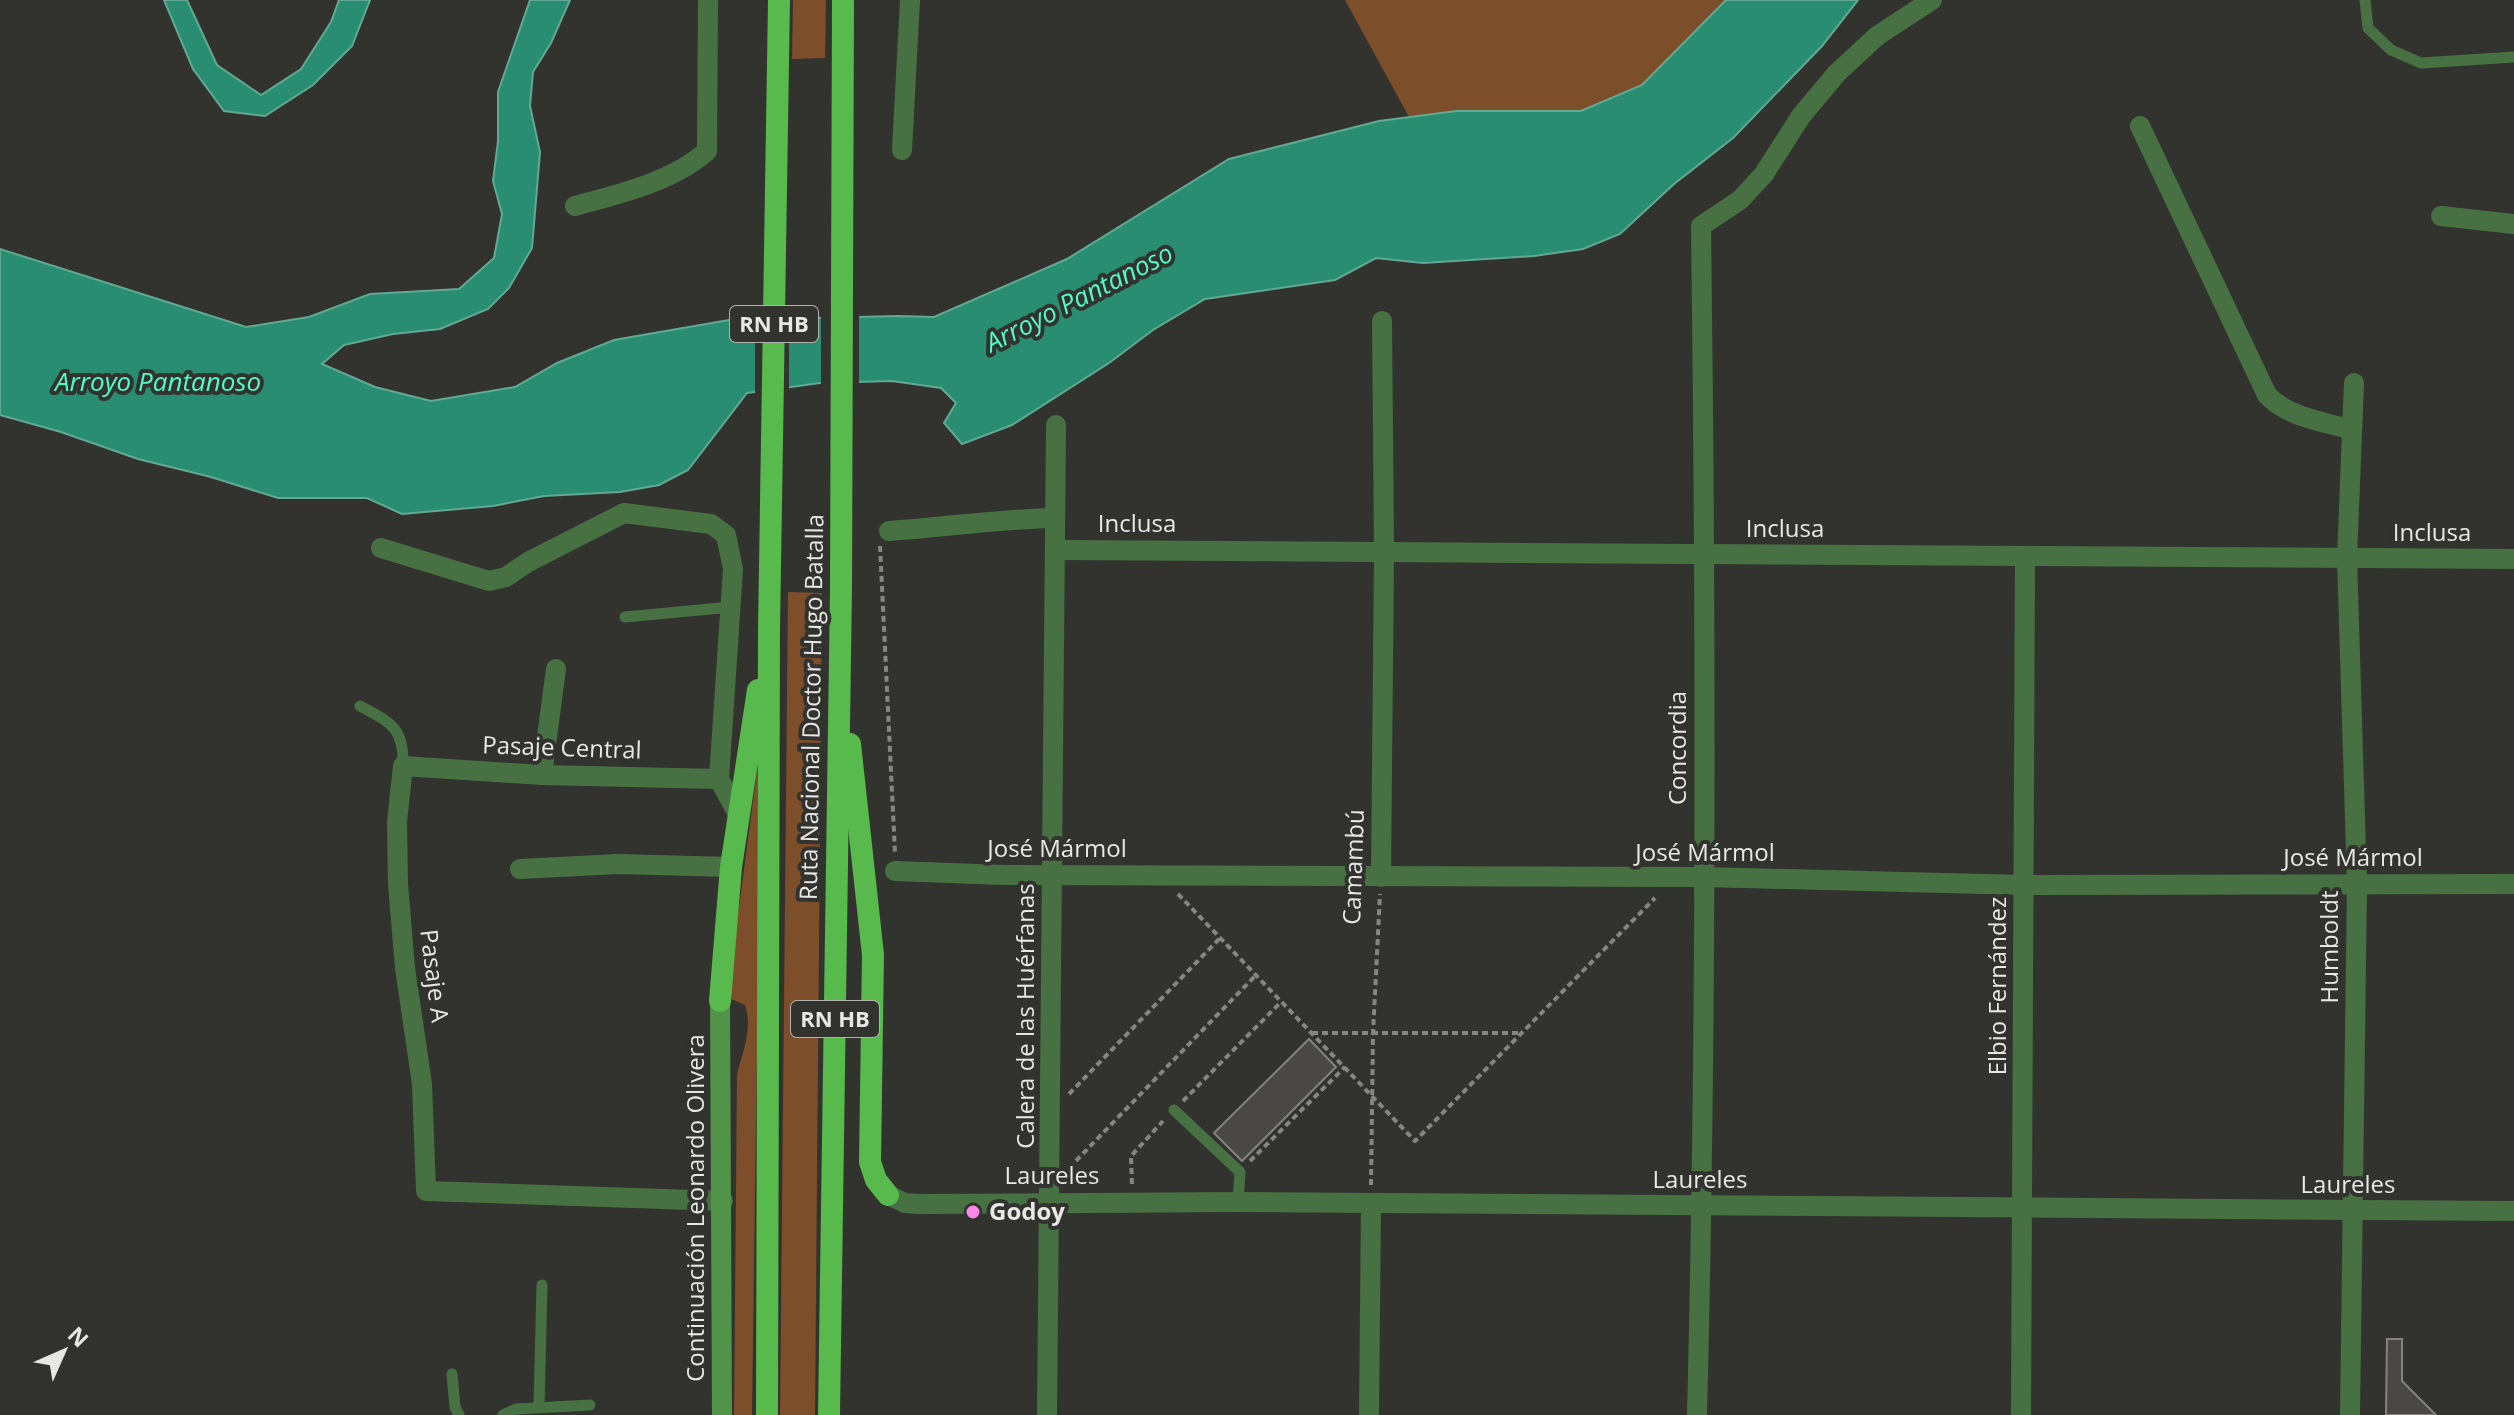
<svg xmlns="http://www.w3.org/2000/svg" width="2514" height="1415" font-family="'Open Sans',sans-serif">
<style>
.green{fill:#7d4e2a}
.water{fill:#298e71;stroke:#62a994;stroke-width:2}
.pier{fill:#32332f}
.building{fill:#494844;stroke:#85837f;stroke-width:2}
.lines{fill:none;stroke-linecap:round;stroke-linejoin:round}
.path{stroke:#858683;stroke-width:4;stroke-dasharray:6 4;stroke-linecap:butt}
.service{stroke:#487143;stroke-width:11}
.minor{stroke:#487143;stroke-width:20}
.secondary{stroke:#519349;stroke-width:20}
.trunk{stroke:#58b94c;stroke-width:22}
.poi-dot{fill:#f987e8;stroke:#32332f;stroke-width:3}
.labels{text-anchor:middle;stroke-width:8;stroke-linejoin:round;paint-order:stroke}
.shield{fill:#32332f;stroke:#b1b2ae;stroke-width:2}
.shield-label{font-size:22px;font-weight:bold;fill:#e7e8e5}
.street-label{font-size:24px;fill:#e7e8e5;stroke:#32332f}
.poi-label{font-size:24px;font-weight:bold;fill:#e7e8e5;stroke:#32332f;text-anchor:start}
.water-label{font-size:26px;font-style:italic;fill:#4ffdcb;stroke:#32332f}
</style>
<rect width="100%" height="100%" fill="#32332f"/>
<!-- green -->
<g class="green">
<path d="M793,0H826L825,58L792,59Z"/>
<path d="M1345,0H1726L1642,85L1581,111H1456L1409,117Z"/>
<path d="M788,592L822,593L815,1415H780Z"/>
<path d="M757,771L758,975L752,1415H734L737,1074C743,1051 753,1028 745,1005L731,999L728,990Z"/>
</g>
<!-- water -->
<g class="water">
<path d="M164,0H187L217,65L261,95L301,69L331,22L339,0H370L352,46L313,85L265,116L224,111L193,69Z"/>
<path d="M530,0H570L551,43L533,72L530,106L540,152L532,248L509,288L488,309L440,329L393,334L344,345L322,364L375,387L431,401L515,387L557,363L614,340L729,320L898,316L934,317L1067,259L1229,159L1379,121L1456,111H1581L1642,85L1726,0H1858L1822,46L1733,138L1674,184L1620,234L1583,249L1534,256L1423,263L1376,258L1335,280L1205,299L1153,330L1109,363L1012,425L962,444L944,423L956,403L941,388L892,381L820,383L747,393L688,470L659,485L620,492L544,496L493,506L402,514L367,498H278L211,477L138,459L61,432L0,415V249L246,327L309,317L370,294L459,289L494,258L502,214L493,181L498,141V92Z"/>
</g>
<!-- pier -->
<g class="pier">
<path d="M859,312V386L821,387V313Z"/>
<path d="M789,314V391L755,396V315Z"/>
</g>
<!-- building -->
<g class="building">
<path d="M1309,1039L1336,1067L1242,1161L1214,1133Z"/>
<path d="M2387,1339H2402V1381L2436,1415H2386Z"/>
</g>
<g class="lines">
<!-- path -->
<g class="path">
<path d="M880,546L895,853"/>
<path d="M1178,894L1415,1141L1655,898"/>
<path d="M1312,1033H1522"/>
<path d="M1069,1094L1220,938"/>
<path d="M1183,1101L1281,1002"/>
<path d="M1250,1161L1345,1067"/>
<path d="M1069,1168L1256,975"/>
<path d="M1132,1184L1131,1156L1163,1121"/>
<path d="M1371,1185L1373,1033L1380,894"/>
</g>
<!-- service -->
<g class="service">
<path d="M2365,0L2368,28L2391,50L2421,63L2514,57"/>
<path d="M625,617L731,607"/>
<path d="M360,706C391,723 404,727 403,766"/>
<path d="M1174,1110L1240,1172L1238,1202"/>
<path d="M452,1374L455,1407L459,1415"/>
<path d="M539,1407L542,1285"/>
<path d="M503,1415L516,1409L590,1405"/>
</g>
<!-- minor -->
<g class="minor">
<path d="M2140,126L2267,395C2287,417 2325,422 2352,430"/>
<path d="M902,150L910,0"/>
<path d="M575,206C619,194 672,182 707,151L708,0"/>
<path d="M2441,216L2514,224"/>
<path d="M889,531C945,527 999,519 1055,518"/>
<path d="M381,548L489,581L506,577L528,562L624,513L711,524L726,535L733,569L719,779L739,816"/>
<path d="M1055,550L2514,559"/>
<path d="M542,775L556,669"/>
<path d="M719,779L542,775L403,766L397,822L398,884L405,968L422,1084L426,1191L723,1201"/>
<path d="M520,869L618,864L731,867"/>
<path d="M895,871L1004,875L1704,877L2024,885L2514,884"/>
<path d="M1381,877L1384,552L1382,321"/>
<path d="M888,1195L905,1203L920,1204L1238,1202L2514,1211"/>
<path d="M1047,1415L1056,425"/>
<path d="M1369,1415L1371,1204"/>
<path d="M1697,1415C1707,1019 1706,622 1701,226L1740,200L1764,174L1801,116L1837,73L1877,36L1932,0"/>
<path d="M2021,1415L2025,556"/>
<path d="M2350,1415L2357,884L2347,558L2354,383"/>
</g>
<!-- secondary -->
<path class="secondary" d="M720,1001L722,1415"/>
<!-- trunk -->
<g class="trunk">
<path d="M850,744L873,955L870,1162L876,1180L888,1195"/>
<path d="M720,1001L731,867L758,690"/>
<path d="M767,1415L769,629L779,0"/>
<path d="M829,1415L841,588L843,0"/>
</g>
</g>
<!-- markers -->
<circle class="poi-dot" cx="973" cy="1212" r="8"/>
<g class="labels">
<!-- shield labels -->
<g class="shield">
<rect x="730" y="306" width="88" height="36" rx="6"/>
<rect x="791" y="1001" width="88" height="36" rx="6"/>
</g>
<g class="shield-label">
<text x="774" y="332">RN HB</text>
<text x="835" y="1027">RN HB</text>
</g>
<!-- street labels -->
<g class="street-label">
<text x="1137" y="532">Inclusa</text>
<text x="1785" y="537">Inclusa</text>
<text x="2432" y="541">Inclusa</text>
<text transform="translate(812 707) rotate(-89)" y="8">Ruta Nacional Doctor Hugo Batalla</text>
<text transform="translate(562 748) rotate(2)" y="8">Pasaje Central</text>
<text transform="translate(1678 748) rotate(-90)" y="8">Concordia</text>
<text x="1057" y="857">José Mármol</text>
<text x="1705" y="861">José Mármol</text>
<text x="2353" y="866">José Mármol</text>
<text transform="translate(1354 867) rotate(-88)" y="8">Camambú</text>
<text transform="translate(2330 947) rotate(-90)" y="8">Humboldt</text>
<text transform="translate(434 976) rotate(83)" y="8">Pasaje A</text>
<text transform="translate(1998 986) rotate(-90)" y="8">Elbio Fernández</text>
<text transform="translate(1026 1016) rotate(-90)" y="8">Calera de las Huérfanas</text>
<text x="1052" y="1184">Laureles</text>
<text x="1700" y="1188">Laureles</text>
<text x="2348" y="1193">Laureles</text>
<text transform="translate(696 1208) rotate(-90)" y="8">Continuación Leonardo Olivera</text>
</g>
<!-- poi labels -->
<g class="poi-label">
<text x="989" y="1220">Godoy</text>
</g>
<!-- water labels -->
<g class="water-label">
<text transform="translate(1079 298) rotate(-27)" y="9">Arroyo Pantanoso</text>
<text x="158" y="391">Arroyo Pantanoso</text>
</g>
</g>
<!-- north arrow -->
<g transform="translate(64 1351) rotate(45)" stroke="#32332f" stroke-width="6" paint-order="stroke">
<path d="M0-6L14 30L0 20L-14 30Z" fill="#e7e8e5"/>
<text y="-12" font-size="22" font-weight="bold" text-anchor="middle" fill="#e7e8e5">N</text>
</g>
</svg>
